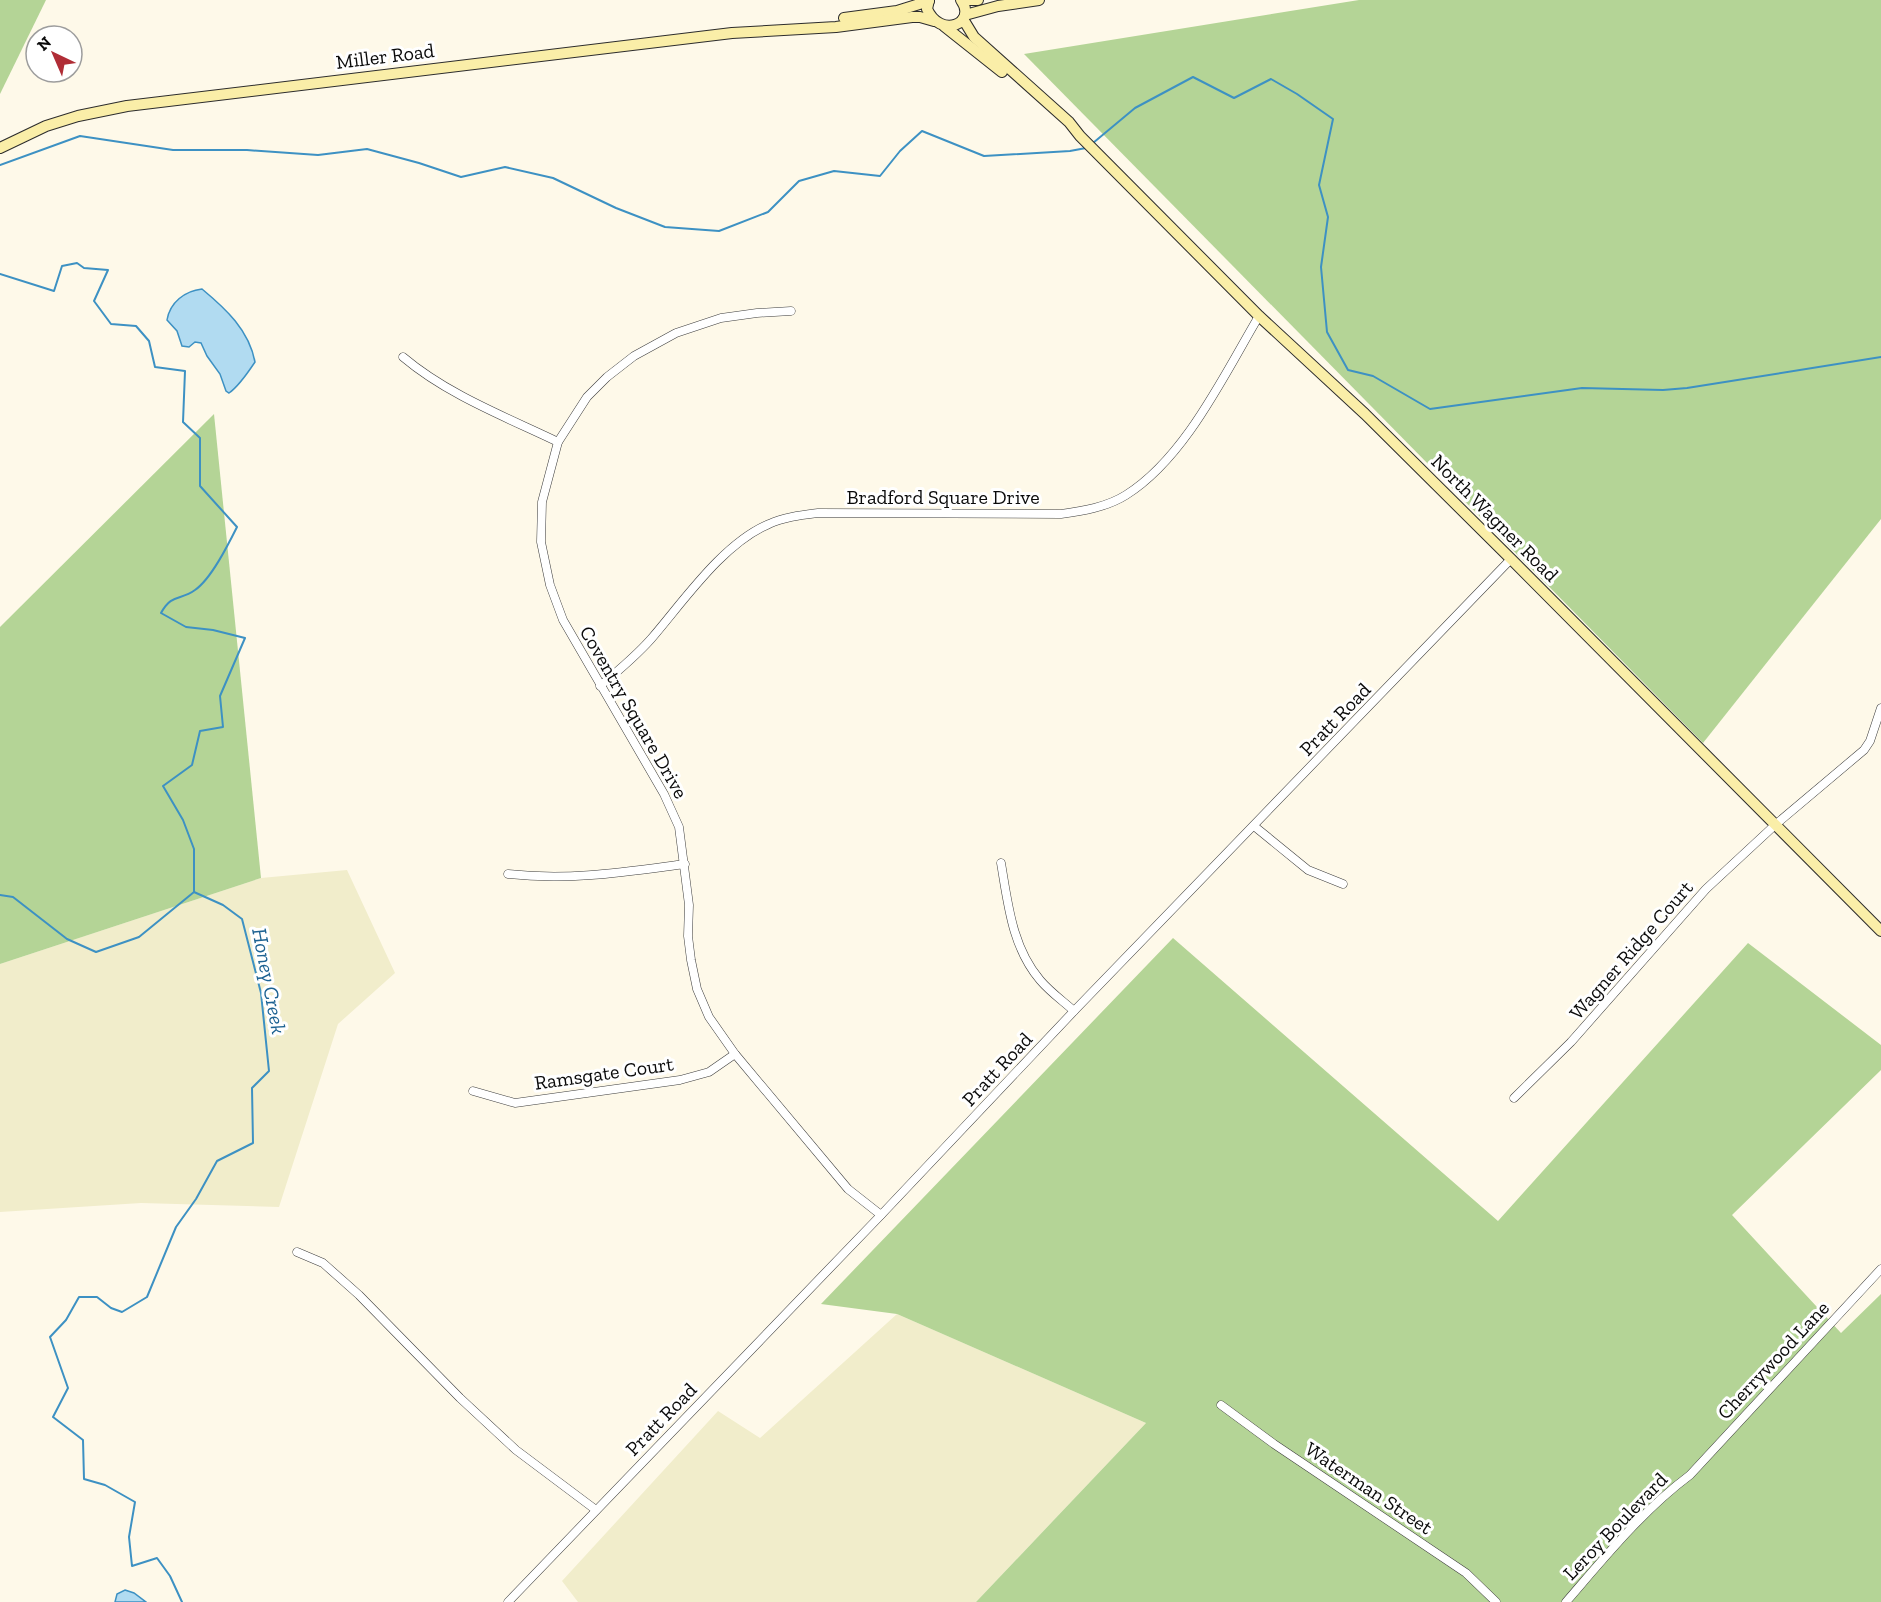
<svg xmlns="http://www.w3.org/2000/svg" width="1881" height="1602" font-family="'Zilla Slab',serif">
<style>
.farmland{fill:#f1edcb}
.forest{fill:#b4d496}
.water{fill:#b1dbf1;stroke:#3d91c3;stroke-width:1.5}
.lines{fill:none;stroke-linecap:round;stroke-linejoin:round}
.stream{stroke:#3d91c3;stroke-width:2}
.street-casing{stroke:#3d3d3d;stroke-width:9}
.secondary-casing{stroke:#2c2c2c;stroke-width:12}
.street{stroke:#fff;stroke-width:8}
.secondary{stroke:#faeea8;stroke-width:10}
.labels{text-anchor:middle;stroke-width:6;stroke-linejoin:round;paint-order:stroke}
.street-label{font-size:20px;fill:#0a0a0a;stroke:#fff}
.water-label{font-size:21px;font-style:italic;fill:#1d6292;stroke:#fff}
</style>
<rect width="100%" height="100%" fill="#fef9e9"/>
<!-- farmland -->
<g class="farmland">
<path d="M347,870L395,973L338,1024L279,1207L141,1203L0,1212V964L261,878Z"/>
<path d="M897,1314L1146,1423L976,1602H578L562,1581L718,1411L760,1438Z"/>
</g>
<!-- forest -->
<g class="forest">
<path d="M0,0H46L0,94Z"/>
<path d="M1359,0H1881V519L1703,743L1024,54Z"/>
<path d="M214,414L261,878L0,964V627Z"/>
<path d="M1173,938L1498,1221L1748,943L1881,1045V1070L1732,1215L1841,1333L1881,1294V1602H976L1146,1423L897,1314L821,1304Z"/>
</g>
<!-- water -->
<g class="water">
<path d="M202,289C226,309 249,330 255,362C249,371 238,387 229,393L226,391L220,374L207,356L201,343L195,342L189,347L182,346L177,331L167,320C170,302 185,291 202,289Z"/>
<path d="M125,1590L134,1593L146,1602H115L117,1594Z"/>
</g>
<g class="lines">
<!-- stream -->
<g class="stream">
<path d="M1093,143L1135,108L1193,77L1234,98L1271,79L1297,94L1333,119L1319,185L1328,217L1321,267L1327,332L1348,370L1373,376L1430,409L1582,388L1663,390L1687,388L1881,357"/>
<path d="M0,165L80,136L173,150H247L318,155L367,149L419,163L461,177L505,167L553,178L616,208L665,227L719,231L768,212L799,181L834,171L880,176L900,151L922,131L984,156L1070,151L1086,148"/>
<path d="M0,274L54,291L62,266L77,263L84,268L108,270L94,301L111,324L136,326L149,341L155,367L185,371L183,422L200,438V486L237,527C228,545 211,579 195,590C180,601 172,593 161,613L186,627L213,630L245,638L220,696L223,727L200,731L192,765L163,786L183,820L194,849V892"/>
<path d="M0,895L13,897L67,939L96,952L139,937L194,892"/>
<path d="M182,1602L170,1576L157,1558L132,1566L129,1537L135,1502L105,1485L84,1479L83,1440L53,1417L68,1388L50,1337L66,1320L79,1297H97L111,1308L122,1312L147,1297L176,1227L196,1199L217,1161L253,1143L252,1088L269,1071L261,993L242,919L223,905L194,892"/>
</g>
<!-- street casing -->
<g class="street-casing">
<g id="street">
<path d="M791,311L757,313L721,318L676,333L634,356L607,377L587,397L558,442L542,502L541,542L550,585L563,620L664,794L679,827L689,905L688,936L691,960L697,989L709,1017L735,1054L848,1189L881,1215"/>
<path d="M403,357C448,395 506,417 558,442"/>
<path d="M600,686C618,671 635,657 651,639C683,602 723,543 769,524C784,517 802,515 818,513L1061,514C1083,511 1107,507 1126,495C1185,458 1224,375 1259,316"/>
<path d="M1254,826L1308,870L1343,884"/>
<path d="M1001,863C1008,904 1012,947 1040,980C1050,992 1063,1001 1074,1011"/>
<path d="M508,874C570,881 624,872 685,864"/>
<path d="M473,1091L515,1103L680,1080L709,1072L735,1054"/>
<path d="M1514,1098L1571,1042L1706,889L1775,825L1864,750L1870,741L1881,708"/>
<path d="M297,1252L323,1263L359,1295L460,1398L516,1450L596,1510"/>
<path d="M1221,1405L1274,1444L1466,1573L1496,1602"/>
<path d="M508,1602L881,1215L1074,1011L1511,559"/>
<path d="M1566,1602C1605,1557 1643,1510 1690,1475L1881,1269"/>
</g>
</g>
<!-- secondary casing -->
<g class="secondary-casing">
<g id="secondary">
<path d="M929,0L927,9C940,39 978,24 961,0"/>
<path d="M962,0H978"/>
<path d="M965,15L998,6L1039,0"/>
<path d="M844,18L897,11L929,1"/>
<path d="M963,19L974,37L1069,122L1080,136L1259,316L1365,414L1511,559L1881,931"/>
<path d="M944,26L1002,72"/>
<path d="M0,148L46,126L78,116L127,106L732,33L836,27L912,17H920L934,21"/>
</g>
</g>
<!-- street -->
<use href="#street" class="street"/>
<!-- secondary -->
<use href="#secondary" class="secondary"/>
</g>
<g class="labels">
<!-- street labels -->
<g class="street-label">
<text transform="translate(385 56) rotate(-7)" y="7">Miller Road</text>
<text x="943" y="504">Bradford Square Drive</text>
<text transform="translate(1495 518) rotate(45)" y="7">North Wagner Road</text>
<text transform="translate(634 712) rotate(60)" y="7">Coventry Square Drive</text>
<text transform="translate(1335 719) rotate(-46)" y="7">Pratt Road</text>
<text transform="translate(1631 950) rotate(-49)" y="7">Wagner Ridge Court</text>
<text transform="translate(997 1069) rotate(-47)" y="7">Pratt Road</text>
<text transform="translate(604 1073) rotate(-8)" y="7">Ramsgate Court</text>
<text transform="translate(1773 1360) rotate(-47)" y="7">Cherrywood Lane</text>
<text transform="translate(661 1419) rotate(-46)" y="7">Pratt Road</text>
<text transform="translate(1369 1488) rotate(34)" y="7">Waterman Street</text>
<text transform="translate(1615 1526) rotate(-46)" y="7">Leroy Boulevard</text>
</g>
<!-- water labels -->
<g class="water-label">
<text transform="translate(269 981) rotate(79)" y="7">Honey Creek</text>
</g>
</g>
<!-- north arrow -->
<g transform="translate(54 54) rotate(316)"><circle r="28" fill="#ffffff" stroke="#9d9d9d" stroke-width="1.5"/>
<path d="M0-4.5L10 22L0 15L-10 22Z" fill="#b02d36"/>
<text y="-9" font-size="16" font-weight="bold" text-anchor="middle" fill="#0a0a0a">N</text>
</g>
</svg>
